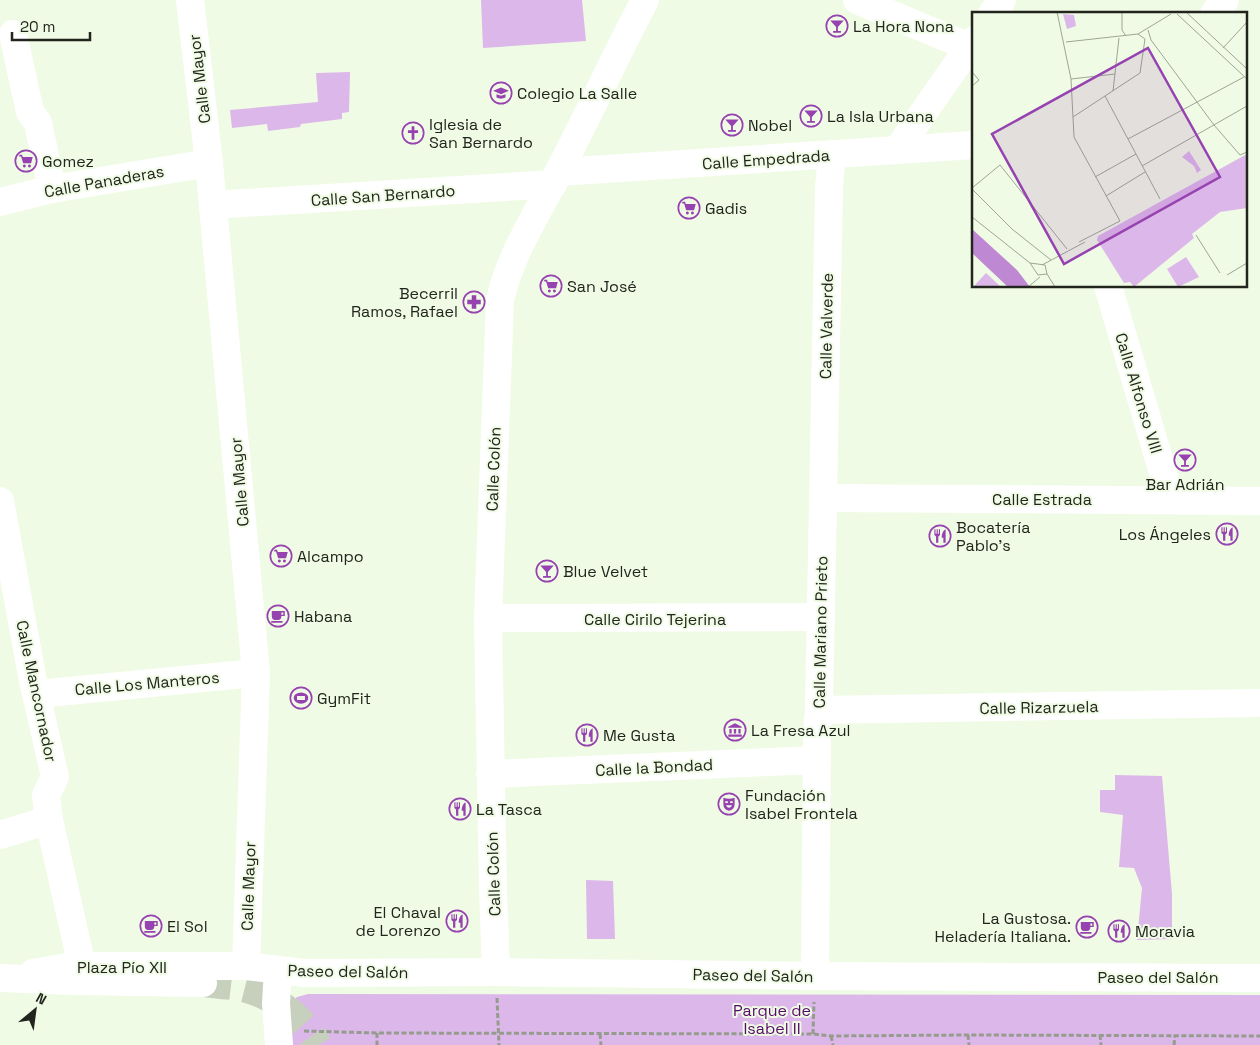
<svg xmlns="http://www.w3.org/2000/svg" width="1260" height="1045" font-family="'Space Grotesk',sans-serif">
<style>
.green{fill:#dcb7e9}
.lines{fill:none;stroke-linecap:round;stroke-linejoin:round}
.major-tunnel{stroke:#c7d0bd;stroke-width:28;stroke-dasharray:28 14;stroke-linecap:butt}
.path{stroke:#959c8d;stroke-width:3;stroke-dasharray:5 2.5;stroke-linecap:butt}
.minor{stroke:#fff;stroke-width:28}
.major{stroke:#fff;stroke-width:28}
.labels{text-anchor:middle;stroke-width:4;stroke-linejoin:round;paint-order:stroke}
.poi-label{font-size:16px;fill:#22251d;stroke:#f0fbe5;text-anchor:start}
.street-label{font-size:16px;fill:#22251d;stroke:#f0fbe5}
.park-label{font-size:16px;fill:#550c69;stroke:#f0fbe5}
.inset-road{fill:none;stroke:#9ea595;stroke-width:1}
.view{fill:#9642b0;fill-opacity:0.15;stroke:#9642b0;stroke-width:2.5}
.inset-edge{fill:none;stroke:#22251d;stroke-width:2.5}
</style>
<rect width="100%" height="100%" fill="#f0fbe5"/>
<!-- green -->
<g class="green">
<path d="M481,0H582L586,41L483,48Z"/>
<path d="M350,72L349,112L342,113V119L301,124L300,127L268,131L267,124L232,128L230,110L318,102L316,73Z"/>
<path d="M1115,775L1162,776L1172,894V939L1137,940L1142,888L1134,868L1119,867L1123,815L1100,812V790H1115Z"/>
<path d="M586,880L613,881L615,939H587Z"/>
<path d="M308,994L1260,995V1045H285L288,1007L297,997Z"/>
</g>
<g class="lines">
<!-- major-tunnel -->
<path class="major-tunnel" d="M203,983C215,985 227,985 238,987C271,993 302,1016 318,1045"/>
<!-- path -->
<g class="path">
<path d="M497,998L499,1045"/>
<path d="M304,1031L377,1033L813,1034L831,1036L968,1035L1260,1036"/>
<path d="M377,1033V1045"/>
<path d="M600,1034L601,1045"/>
<path d="M813,1034L814,1002"/>
<path d="M968,1035L969,1045"/>
<path d="M1100,1035L1101,1045"/>
<path d="M831,1036L833,1045"/>
<path d="M1174,1045L1175,1035"/>
</g>
<!-- minor -->
<g class="minor">
<path d="M190,0L209,163L256,673L246,966"/>
<path d="M857,0L969,47"/>
<path d="M992,14L1002,0"/>
<path d="M1214,14L1225,0"/>
<path d="M13,34L30,112L38,123L52,189"/>
<path d="M898,149L974,40"/>
<path d="M559,172L974,145"/>
<path d="M0,202L52,189L209,163"/>
<path d="M213,205L553,184"/>
<path d="M1108,286L1171,500"/>
<path d="M823,498L1260,501"/>
<path d="M0,501L32,676L55,777L46,795L49,820L79,953L77,961L73,966"/>
<path d="M488,618L821,617"/>
<path d="M37,694L256,673"/>
<path d="M819,710L1260,703"/>
<path d="M490,774L817,760"/>
<path d="M0,835L49,820"/>
<path d="M278,970L276,1003L279,1045"/>
<path d="M496,972L493,891L488,618L500,300C510,255 537,214 558,173C588,116 615,57 645,0"/>
<path d="M33,973L73,966H246L304,973L496,972L815,976L1260,978"/>
<path d="M815,976L817,730L819,710L829,188L832,154"/>
</g>
<!-- major -->
<path class="major" d="M0,978L74,981L203,983"/>
</g>
<!-- icons -->
<defs>
<g id="bar-ring" transform="scale(1.125)"><circle r="9.5" fill="#f0fbe5" stroke="#9642b0" stroke-width="1.5"/><path d="M-6-5H6L.8 .8V4.5H3.5V6h-7V4.5H-.8V.8Z" fill="#9642b0"/></g>
<g id="school-ring" transform="scale(1.125)"><circle r="9.5" fill="#f0fbe5" stroke="#9642b0" stroke-width="1.5"/><path d="M0-5L7-2L0 1L-7-2ZM-4 1L0 2.5L4 1V4Q0 6-4 4Z" fill="#9642b0"/></g>
<g id="church-ring" transform="scale(1.125)"><circle r="9.5" fill="#f0fbe5" stroke="#9642b0" stroke-width="1.5"/><path d="M-1.2-6h2.4v3.5h3.3v2.4h-3.3V6h-2.4V-.1h-3.3v-2.4h3.3Z" fill="#9642b0"/></g>
<g id="supermarket-ring" transform="scale(1.125)"><circle r="9.5" fill="#f0fbe5" stroke="#9642b0" stroke-width="1.5"/><path d="M-6-5.5h2.5l.6 2H6L4.5 2H-2.5L-4.4-4H-6ZM-1.5 3.2a1.3 1.3 0 1 0 .1 0ZM3 3.2a1.3 1.3 0 1 0 .1 0Z" fill="#9642b0"/></g>
<g id="pharmacy-ring" transform="scale(1.125)"><circle r="9.5" fill="#f0fbe5" stroke="#9642b0" stroke-width="1.5"/><path d="M-2-6h4v4h4v4h-4v4h-4v-4h-4v-4h4Z" fill="#9642b0"/></g>
<g id="restaurant-ring" transform="scale(1.125)"><circle r="9.5" fill="#f0fbe5" stroke="#9642b0" stroke-width="1.5"/><path d="M-5-6h1v4h1v-4h1v4h1v-4h1v5L-1.5 .5V6h-2V.5L-5-1ZM5-6V6H3V1.5H1.5Q1.5-4 5-6Z" fill="#9642b0"/></g>
<g id="cafe-ring" transform="scale(1.125)"><circle r="9.5" fill="#f0fbe5" stroke="#9642b0" stroke-width="1.5"/><path d="M-5.5-4.5H6V0H3Q3 3.5 0 3.5H-2.5Q-5.5 3.5-5.5 0ZM3-3.2v2h1.7v-2ZM-6 4.5H4V6H-6Z" fill="#9642b0"/></g>
<g id="stadium-ring" transform="scale(1.125)"><circle r="9.5" fill="#f0fbe5" stroke="#9642b0" stroke-width="1.5"/><path d="M0-5a6.5 5 0 1 0 0 10a6.5 5 0 1 0 0-10ZM-3.5-1.8h7v3.6h-7Z" fill="#9642b0"/></g>
<g id="museum-ring" transform="scale(1.125)"><circle r="9.5" fill="#f0fbe5" stroke="#9642b0" stroke-width="1.5"/><path d="M0-6L6-3V-2H-6V-3ZM-5-1h2V3h-2ZM-1-1h2V3h-2ZM3-1h2V3H3ZM-6 4H6V6H-6Z" fill="#9642b0"/></g>
<g id="theatre-ring" transform="scale(1.125)"><circle r="9.5" fill="#f0fbe5" stroke="#9642b0" stroke-width="1.5"/><path d="M-5-5.5Q0-4 5-5.5V0Q5 5 0 6Q-5 5-5 0ZM-3.3-2.5H-1v1.5H-3.3ZM1-2.5H3.3v1.5H1ZM-2.8 1Q0 5.5 2.8 1Z" fill="#9642b0"/></g>
</defs>
<g fill-rule="evenodd">
<use href="#bar-ring" x="837" y="26"/>
<use href="#school-ring" x="501" y="93"/>
<use href="#bar-ring" x="811" y="116"/>
<use href="#bar-ring" x="732" y="125"/>
<use href="#church-ring" x="413" y="133"/>
<use href="#supermarket-ring" x="26" y="161"/>
<use href="#supermarket-ring" x="689" y="208"/>
<use href="#supermarket-ring" x="551" y="286"/>
<use href="#pharmacy-ring" x="474" y="302"/>
<use href="#bar-ring" x="1185" y="460"/>
<use href="#restaurant-ring" x="1227" y="534"/>
<use href="#restaurant-ring" x="940" y="536"/>
<use href="#supermarket-ring" x="281" y="556"/>
<use href="#bar-ring" x="547" y="571"/>
<use href="#cafe-ring" x="278" y="616"/>
<use href="#stadium-ring" x="301" y="698"/>
<use href="#museum-ring" x="735" y="730"/>
<use href="#restaurant-ring" x="587" y="735"/>
<use href="#theatre-ring" x="729" y="804"/>
<use href="#restaurant-ring" x="460" y="809"/>
<use href="#restaurant-ring" x="457" y="921"/>
<use href="#cafe-ring" x="151" y="926"/>
<use href="#cafe-ring" x="1087" y="927"/>
<use href="#restaurant-ring" x="1119" y="931"/>
</g>
<g class="labels">
<!-- poi labels -->
<g class="poi-label">
<text x="853" y="32">La Hora Nona</text>
<text x="517" y="99">Colegio La Salle</text>
<text x="827" y="122">La Isla Urbana</text>
<text x="429" y="130">Iglesia de<tspan x="429" dy="18">San Bernardo</tspan></text>
<text x="748" y="131">Nobel</text>
<text x="42" y="167">Gomez</text>
<text x="705" y="214">Gadis</text>
<text x="567" y="292">San José</text>
<text x="458" y="299" text-anchor="end">Becerril<tspan x="458" dy="18">Ramos, Rafael</tspan></text>
<text x="1185" y="490" text-anchor="middle">Bar Adrián</text>
<text x="956" y="533">Bocatería<tspan x="956" dy="18">Pablo's</tspan></text>
<text x="1211" y="540" text-anchor="end">Los Ángeles</text>
<text x="297" y="562">Alcampo</text>
<text x="563" y="577">Blue Velvet</text>
<text x="294" y="622">Habana</text>
<text x="317" y="704">GymFit</text>
<text x="751" y="736">La Fresa Azul</text>
<text x="603" y="741">Me Gusta</text>
<text x="745" y="801">Fundación<tspan x="745" dy="18">Isabel Frontela</tspan></text>
<text x="476" y="815">La Tasca</text>
<text x="441" y="918" text-anchor="end">El Chaval<tspan x="441" dy="18">de Lorenzo</tspan></text>
<text x="1071" y="924" text-anchor="end">La Gustosa.<tspan x="1071" dy="18">Heladería Italiana.</tspan></text>
<text x="167" y="932">El Sol</text>
<text x="1135" y="937">Moravia</text>
</g>
<!-- street labels -->
<g class="street-label">
<text transform="translate(199 79) rotate(-97)" y="6">Calle Mayor</text>
<text transform="translate(766 159) rotate(-4)" y="6">Calle Empedrada</text>
<text transform="translate(104 181) rotate(-10)" y="6">Calle Panaderas</text>
<text transform="translate(383 195) rotate(-4)" y="6">Calle San Bernardo</text>
<text transform="translate(826 326) rotate(-89)" y="6">Calle Valverde</text>
<text transform="translate(1139 393) rotate(73)" y="6">Calle Alfonso VIII</text>
<text transform="translate(493 469) rotate(-88)" y="6">Calle Colón</text>
<text transform="translate(239 482) rotate(-95)" y="6">Calle Mayor</text>
<text x="1042" y="505">Calle Estrada</text>
<text x="655" y="625">Calle Cirilo Tejerina</text>
<text transform="translate(820 632) rotate(-89)" y="6">Calle Mariano Prieto</text>
<text transform="translate(147 683) rotate(-5)" y="6">Calle Los Manteros</text>
<text transform="translate(37 691) rotate(78)" y="6">Calle Mancornador</text>
<text transform="translate(1039 707) rotate(-1)" y="6">Calle Rizarzuela</text>
<text transform="translate(654 767) rotate(-3)" y="6">Calle la Bondad</text>
<text transform="translate(493 874) rotate(-92)" y="6">Calle Colón</text>
<text transform="translate(248 886) rotate(-88)" y="6">Calle Mayor</text>
<text x="122" y="973">Plaza Pío XII</text>
<text transform="translate(348 971) rotate(1)" y="6">Paseo del Salón</text>
<text transform="translate(753 975) rotate(1)" y="6">Paseo del Salón</text>
<text x="1158" y="983">Paseo del Salón</text>
</g>
<!-- park labels -->
<g class="park-label">
<text x="772" y="1016">Parque de<tspan x="772" dy="18">Isabel II</tspan></text>
</g>
</g>
<!-- overview -->
<g transform="translate(972 12)">
<rect width="275" height="275" fill="#f0fbe5"/>
<path d="M91,2L102,3L104,14L95,17ZM217,139L229,158L225,161L222,154L210,145ZM275,142V196L248,200L220,222L222,226L162,275L158,270L152,271L125,228L126,224ZM214,245L227,265L206,275L195,257ZM14,261L28,274L1,275Z" fill="#dcb7e9"/>
<path d="M0,217L45,258L58,275H36L0,241Z" fill="#bf88d2"/>
<path class="inset-road" d="M85,0L99,67L102,125L148,209L107,230M150,0V18L154,24M214,0L275,57M205,2L275,67M176,18L179,28L242,113L268,143L275,140M94,30L166,22L199,2M251,36L275,10M0,60L7,68L0,74M99,67L143,62M141,79L147,26M133,84L188,187M101,105L168,61L173,27L166,22M156,127L272,65M170,154L275,94M123,165L164,142M0,176L28,153L95,237M0,177L40,217L79,248M134,184L173,160M0,205L58,251L66,263L75,262L73,253L58,251M224,223L248,261M70,253L113,230M75,262L83,275M255,263L275,251M56,275L68,265"/>
<path class="view" d="M176,36L248,165L92,252L20,122Z"/>
<rect width="275" height="275" class="inset-edge"/>
</g>
<!-- north arrow -->
<g transform="translate(35 1010) rotate(29)" stroke="#f0fbe5" stroke-width="4" paint-order="stroke">
<path d="M0-4L9 19L0 12L-9 19Z" fill="#22251d"/>
<text y="-8" font-size="14" font-weight="bold" text-anchor="middle" fill="#22251d">N</text>
</g>
<!-- scale -->
<path d="M12 32v8h78v-8" fill="none" stroke="#22251d" stroke-width="2.5"/>
<text x="20" y="32" font-size="15" fill="#22251d" stroke="#f0fbe5" stroke-width="4" paint-order="stroke">20 m</text>
</svg>
